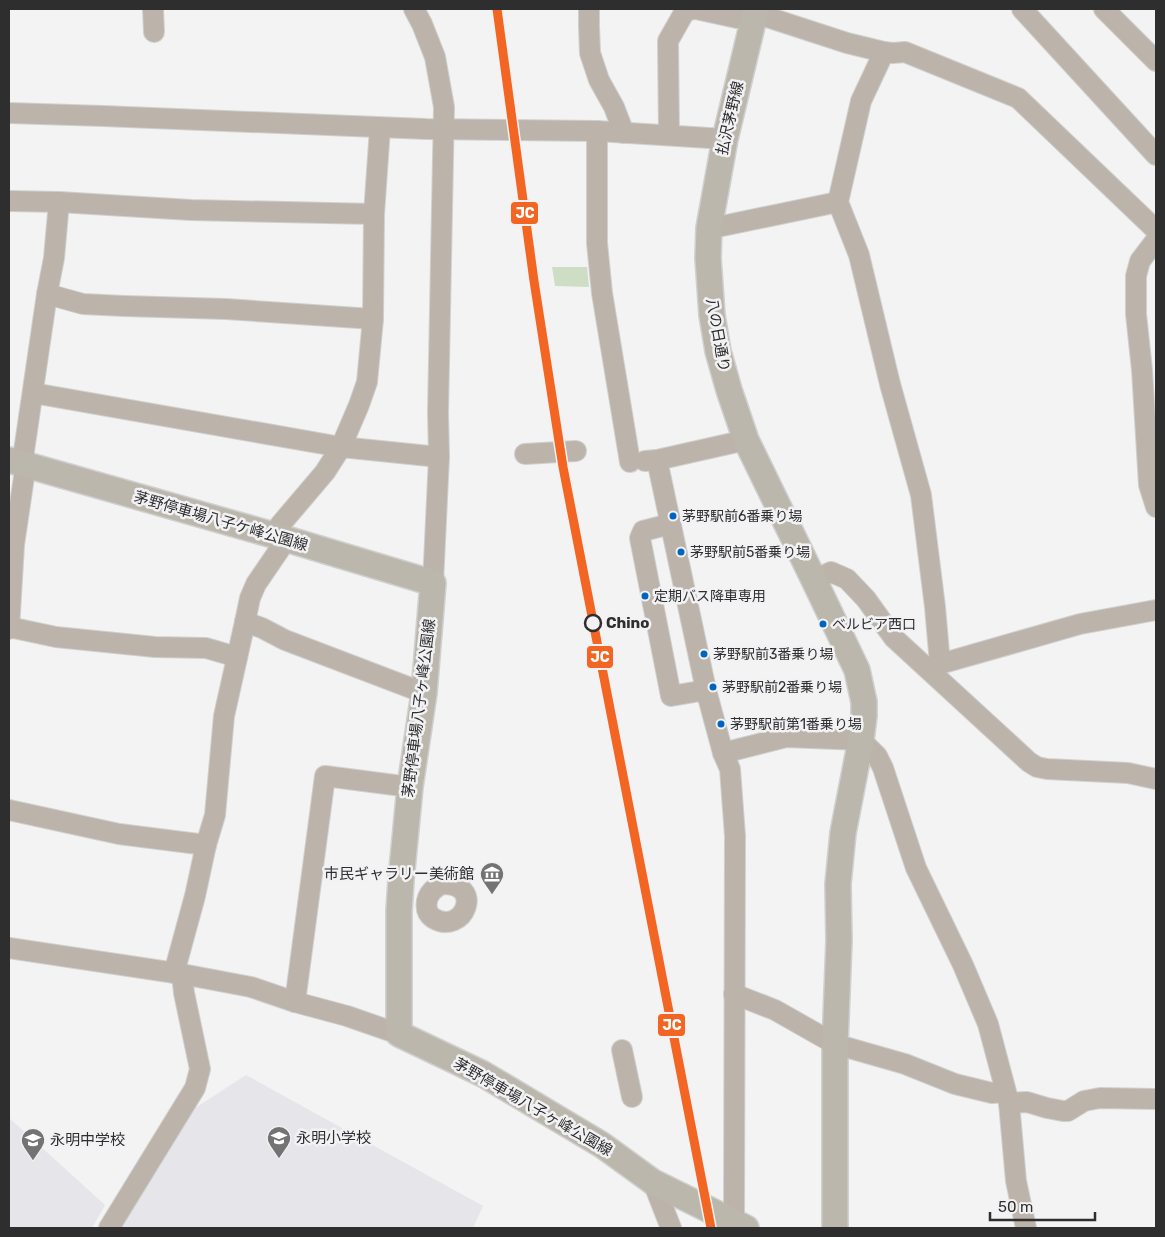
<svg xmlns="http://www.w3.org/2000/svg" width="1165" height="1237" font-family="Rubik,'Noto Sans JP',sans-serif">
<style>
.built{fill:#e5e5ea}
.green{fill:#cedec4}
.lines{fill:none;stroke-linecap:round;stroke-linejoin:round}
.minor-casing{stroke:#d0d0d0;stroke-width:22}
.major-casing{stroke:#d0d0d0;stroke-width:28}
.minor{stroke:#bcb3aa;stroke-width:20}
.major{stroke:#bcb7ad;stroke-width:25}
.rail-1-casing{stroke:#f2f2f4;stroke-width:12}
.rail-1{stroke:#f26522;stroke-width:9}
.bus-dot{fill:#0065bd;stroke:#f2f2f4;stroke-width:2}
.stop-dot{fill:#f2f2f4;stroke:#2e2e2f;stroke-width:2.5}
.labels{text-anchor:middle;stroke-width:5;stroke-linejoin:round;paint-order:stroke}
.bus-label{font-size:14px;fill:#2e2e2f;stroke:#f2f2f4;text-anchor:start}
.street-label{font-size:15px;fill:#2e2e2f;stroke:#f2f2f4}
.stop-label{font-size:15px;font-weight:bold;fill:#2e2e2f;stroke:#f2f2f4;text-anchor:start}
.poi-label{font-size:15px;fill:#2e2e2f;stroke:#f2f2f4;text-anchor:start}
.line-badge{stroke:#f2f2f4;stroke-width:2}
.badge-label{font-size:14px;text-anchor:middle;font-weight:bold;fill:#fff}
</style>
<rect width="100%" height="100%" fill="#f3f3f3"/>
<!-- built -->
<g class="built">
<path d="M246,1075L483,1206L473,1228H117L189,1112Z"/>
<path d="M9,1118L105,1205L92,1228H9Z"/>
</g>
<!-- green -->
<path class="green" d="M552,267H587L589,287L555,286Z"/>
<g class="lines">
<!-- minor casing -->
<g class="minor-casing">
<g id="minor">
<path d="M153,9L154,32"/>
<path d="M414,9L422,24L435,57L444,107L438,413L439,457L433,583"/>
<path d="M589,9V26L590,53L599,80L614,107L624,133"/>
<path d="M696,9L737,18L764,16L847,43L884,52L893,53L905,52L1018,98L1156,230"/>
<path d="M1022,9L1156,155"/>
<path d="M1104,9L1156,61"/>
<path d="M884,52L861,101L838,202L859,255L890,384L921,495L935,607L940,664"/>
<path d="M9,113L103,116L426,129L597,131L725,139"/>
<path d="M597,131V243L602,293L630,462"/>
<path d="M669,135L668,41L685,11L695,9"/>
<path d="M9,201L59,202L191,210L374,214"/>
<path d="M709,228L722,226L838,202"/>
<path d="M1156,240L1140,261L1136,276V314L1142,370L1149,485L1156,507"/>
<path d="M47,294L83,304L124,306L226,309L373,319"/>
<path d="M33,393L341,447L439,457"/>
<path d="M525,454L576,451"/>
<path d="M657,460L706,690L723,753L730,769L735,836L734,1221"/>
<path d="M645,461L657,460L746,440"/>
<path d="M670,524L643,531L640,538L671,696L706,690"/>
<path d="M273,535L280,525L325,472L341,447L359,405L367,382L373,319L374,214L380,128"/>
<path d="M814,580L831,572L847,579L866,599L894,638L1029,762L1037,767L1047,769L1128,773L1156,779"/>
<path d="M245,622L262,628L285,640L424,693"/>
<path d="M9,627L56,637L155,647L206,648L237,657"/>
<path d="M9,629L14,545L24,477V451L47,294L54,258L59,202"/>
<path d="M929,669L940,664L1080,624L1156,610"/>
<path d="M723,753L786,737L861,740L877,756L883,768L916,868L963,965L988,1024L1009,1103L1016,1181L1026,1228"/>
<path d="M9,810L119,834L206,845"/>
<path d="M441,884C486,882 464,937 433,918C424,912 425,899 432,891C435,888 438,886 441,884Z"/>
<path d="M9,948L182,974L251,987L295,1002L347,1016L399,1034"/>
<path d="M174,973L195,896L206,845L215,815L224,716L245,622L250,598L256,584L286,540"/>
<path d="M734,994L775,1010L835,1044L905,1064L955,1084L992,1093L1005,1092"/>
<path d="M295,1002L325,776L410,787"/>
<path d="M622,1050L632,1097"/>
<path d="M1009,1103L1027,1102L1047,1108L1063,1111H1068L1084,1101L1100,1098L1156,1099"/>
<path d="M653,1182L671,1228"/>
<path d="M109,1228L195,1088L200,1069L184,993L182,974"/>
</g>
</g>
<!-- major casing -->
<g class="major-casing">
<g id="major">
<path d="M756,9L725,139L709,228L708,258L712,315L718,351L729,390L746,440L814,580L857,670L864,702V716L861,740L843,833L838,884L839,941L835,1044V1228"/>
<path d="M9,460L273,535L433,583L424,693L410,787L401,880L399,911V1034L483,1074L602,1145L653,1182L746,1228"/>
</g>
</g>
<!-- minor -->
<use href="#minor" class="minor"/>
<!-- major -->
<use href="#major" class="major"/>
<!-- rail-1 casing -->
<g class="rail-1-casing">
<path id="rail-1" d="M497,9L534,281L563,467L711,1228"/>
</g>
<!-- rail-1 -->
<use href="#rail-1" class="rail-1"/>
</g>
<!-- icons -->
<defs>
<g id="museum-pin" transform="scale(1.25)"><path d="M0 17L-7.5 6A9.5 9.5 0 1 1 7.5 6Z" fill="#737374" stroke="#f2f2f4"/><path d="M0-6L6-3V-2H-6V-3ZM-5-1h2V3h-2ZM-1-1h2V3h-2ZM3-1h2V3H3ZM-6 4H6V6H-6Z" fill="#fff"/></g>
<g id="school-pin" transform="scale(1.25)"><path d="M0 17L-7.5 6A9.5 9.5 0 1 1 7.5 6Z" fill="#737374" stroke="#f2f2f4"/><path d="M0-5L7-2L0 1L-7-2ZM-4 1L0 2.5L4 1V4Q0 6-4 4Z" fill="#fff"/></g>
</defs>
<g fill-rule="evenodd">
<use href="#museum-pin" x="492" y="874"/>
<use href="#school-pin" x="279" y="1138"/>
<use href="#school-pin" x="33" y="1140"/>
</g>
<!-- markers -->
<g class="bus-dot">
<circle cx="673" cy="516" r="4.5"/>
<circle cx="681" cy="552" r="4.5"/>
<circle cx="645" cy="596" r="4.5"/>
<circle cx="823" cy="624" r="4.5"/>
<circle cx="704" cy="654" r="4.5"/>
<circle cx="713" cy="687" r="4.5"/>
<circle cx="721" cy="724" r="4.5"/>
</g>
<circle class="stop-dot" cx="593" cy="623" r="8"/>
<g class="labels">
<!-- bus labels -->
<g class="bus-label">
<text x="682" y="521">茅野駅前6番乗り場</text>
<text x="690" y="557">茅野駅前5番乗り場</text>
<text x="654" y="601">定期バス降車専用</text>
<text x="832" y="629">ベルビア西口</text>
<text x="713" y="659">茅野駅前3番乗り場</text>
<text x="722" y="692">茅野駅前2番乗り場</text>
<text x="730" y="729">茅野駅前第1番乗り場</text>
</g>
<!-- street labels -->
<g class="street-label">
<text transform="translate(730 118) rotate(-77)" y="5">払沢茅野線</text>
<text transform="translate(718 335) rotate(80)" y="5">八の日通り</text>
<text transform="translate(221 521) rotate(16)" y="5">茅野停車場八子ケ峰公園線</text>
<text transform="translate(419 708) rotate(-83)" y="5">茅野停車場八子ヶ峰公園線</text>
<text transform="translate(533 1107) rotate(30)" y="5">茅野停車場八子ヶ峰公園線</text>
</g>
<!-- stop labels -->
<g class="stop-label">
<text x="606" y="628">Chino</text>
</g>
<!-- poi labels -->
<g class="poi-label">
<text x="474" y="879" text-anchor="end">市民ギャラリー美術館</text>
<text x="296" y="1143">永明小学校</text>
<text x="50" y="1145">永明中学校</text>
</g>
</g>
<g class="line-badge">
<rect x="510" y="201" width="29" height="24" rx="5" fill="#f26522"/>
<rect x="586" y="645" width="28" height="24" rx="5" fill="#f26522"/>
<rect x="657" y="1013" width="29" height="24" rx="5" fill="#f26522"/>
</g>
<g class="badge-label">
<text x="525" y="218">JC</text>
<text x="600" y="662">JC</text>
<text x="672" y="1030">JC</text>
</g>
<!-- border -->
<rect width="1165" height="1237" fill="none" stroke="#2e2e2f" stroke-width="20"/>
<!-- scale -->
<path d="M990 1212v8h105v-8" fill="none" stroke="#2e2e2f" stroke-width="2.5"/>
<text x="998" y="1212" font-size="15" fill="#2e2e2f" stroke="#f2f2f4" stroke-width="4" paint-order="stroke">50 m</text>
</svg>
